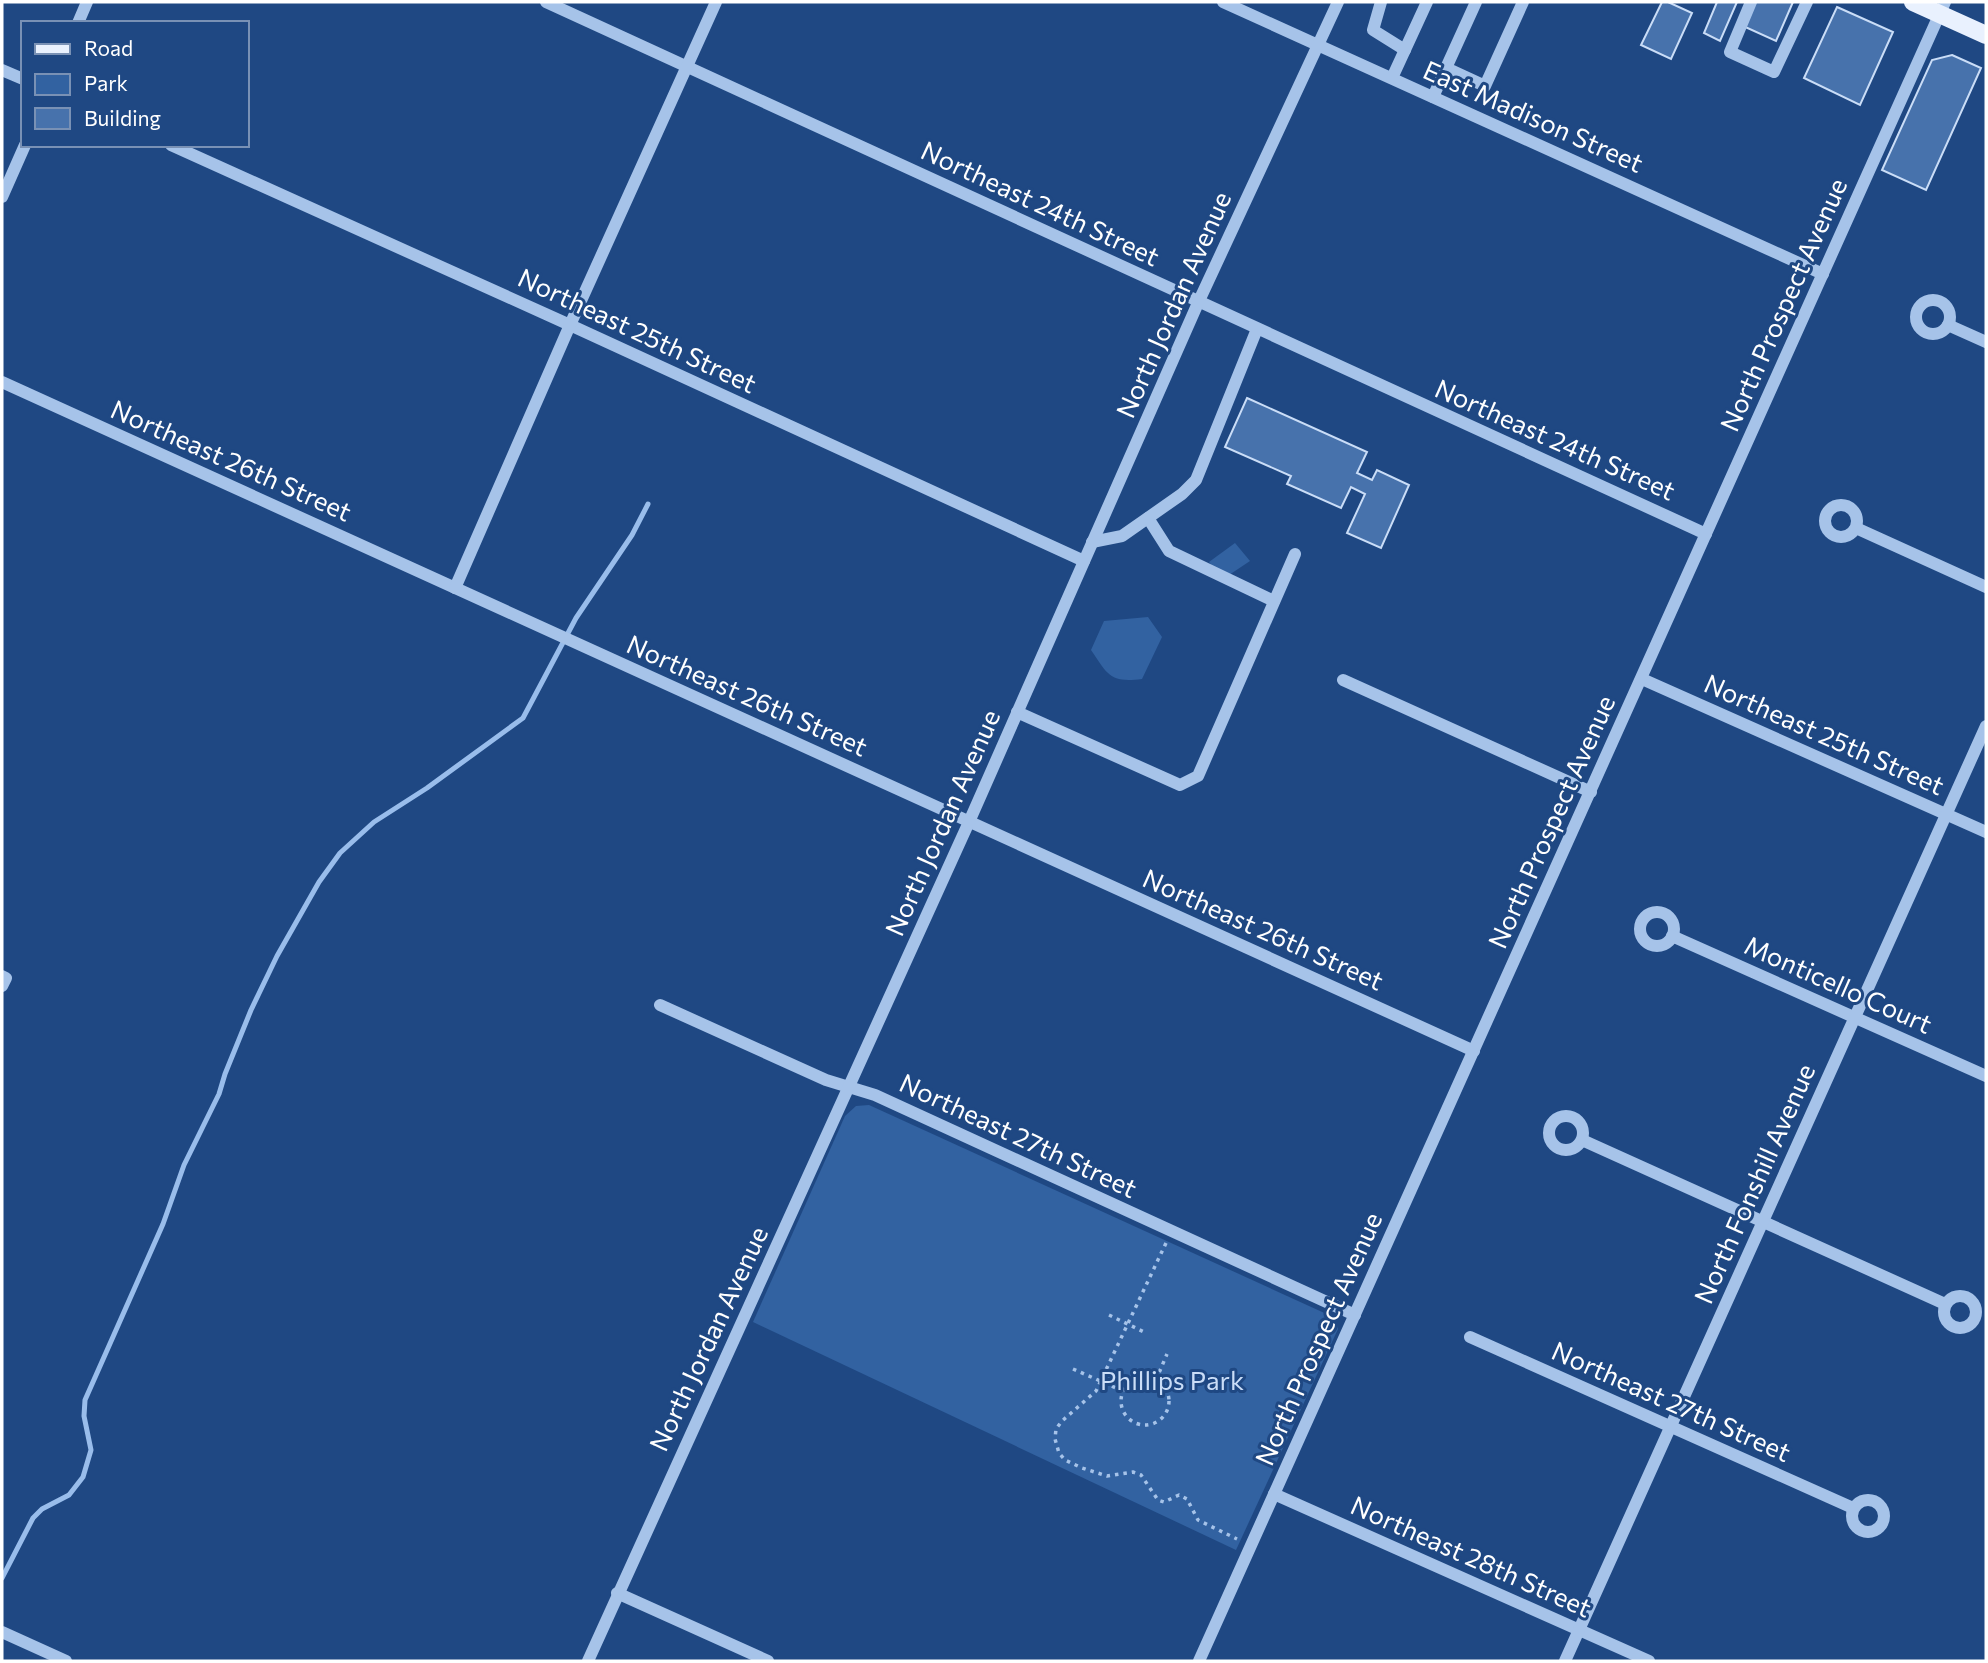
<svg xmlns="http://www.w3.org/2000/svg" width="1988" height="1663" font-family="Commissioner,sans-serif">
<style>
.green{fill:#3262a1}
.lines{fill:none;stroke-linecap:round;stroke-linejoin:round}
.stream{stroke:#99bdeb;stroke-width:5}
.building{fill:#4772ac;stroke:#caddf7;stroke-width:2}
.path{stroke:#a6c3e9;stroke-width:3.5;stroke-dasharray:3.5 5;stroke-linecap:butt}
.minor{stroke:#a6c3e9;stroke-width:12}
.major{stroke:#e9f1fe;stroke-width:18}
.labels{text-anchor:middle;stroke-width:6;stroke-linejoin:round;paint-order:stroke}
.street-label{font-size:26px;fill:#fff;stroke:#1f4883}
.park-label{font-size:26px;fill:#caddf7;stroke:#1f4883}
</style>
<rect width="100%" height="100%" fill="#1f4883"/>
<!-- green -->
<g class="green">
<path d="M1235,543L1250,561L1223,579L1209,562Z"/>
<path d="M1148,617L1162,637L1142,679C1110,683 1108,675 1091,650L1104,621Z"/>
<path d="M869,1105L1331,1316L1336,1321L1338,1329L1236,1550L753,1322L845,1116L856,1106Z"/>
</g>
<g class="lines">
<!-- stream -->
<path class="stream" d="M2,1578L33,1518L42,1509L69,1495L83,1477L91,1450L84,1416L85,1400L163,1224L184,1165L219,1094L225,1074L251,1010L277,956L319,882L340,853L374,822L427,788L523,718L576,618L632,535L648,504"/>
</g>
<!-- building -->
<g class="building">
<path d="M1662,2H1668L1692,13L1671,59L1641,45Z"/>
<path d="M1717,2H1737L1720,41L1704,33Z"/>
<path d="M1754,2H1793L1776,41L1743,26Z"/>
<path d="M1837,7L1893,32L1860,105L1804,78Z"/>
<path d="M1952,55L1981,68L1926,190L1882,170L1932,60Z"/>
<path d="M1247,398L1367,452L1357,473L1372,480L1377,470L1409,485L1381,548L1347,533L1365,494L1351,487L1341,508L1287,484L1291,476L1225,447Z"/>
</g>
<g class="lines">
<!-- path -->
<g class="path">
<path d="M1166,1243L1096,1391L1062,1421L1056,1429L1055,1439L1059,1453L1065,1460L1082,1468L1107,1476L1133,1472L1141,1475L1158,1500L1164,1502L1179,1495L1187,1499L1198,1520L1237,1539"/>
<path d="M1109,1315L1146,1333"/>
<path d="M1073,1369L1123,1391"/>
<circle cx="1145" cy="1401" r="24"/>
<path d="M1156,1380L1167,1354"/>
</g>
<!-- minor -->
<g class="minor">
<path d="M546,2L1706,534"/>
<path d="M1223,2L1823,274"/>
<path d="M1381,2L1373,30L1405,50"/>
<path d="M1476,2L1446,68L1485,86L1523,2"/>
<path d="M1751,2L1730,52L1774,72L1807,2"/>
<path d="M78,23L87,2"/>
<path d="M2,70L23,79"/>
<path d="M1392,78L1427,2"/>
<path d="M1433,97L1446,68"/>
<path d="M171,145L570,325L1084,561"/>
<path d="M2,197L25,145"/>
<circle cx="1933" cy="317" r="17"/>
<path d="M1948,325L1986,342"/>
<path d="M2,382L1474,1051"/>
<circle cx="1841" cy="521" r="16"/>
<path d="M1148,518L1169,551L1274,601"/>
<path d="M1856,528L1986,587"/>
<path d="M1092,542L1122,536L1182,494L1196,480L1257,329"/>
<path d="M455,588L570,325L716,2"/>
<path d="M1642,679L1986,832"/>
<path d="M1343,680L1591,792"/>
<path d="M1017,712L1180,785L1198,776L1295,554"/>
<circle cx="1657" cy="929" r="17"/>
<path d="M1672,936L1986,1076"/>
<path d="M2,976L6,978L2,986"/>
<path d="M660,1005L826,1080L875,1095L1355,1315"/>
<circle cx="1566" cy="1133" r="17"/>
<path d="M1582,1140L1945,1304"/>
<circle cx="1960" cy="1312" r="16"/>
<path d="M1470,1337L1853,1508"/>
<path d="M1274,1494L1649,1661"/>
<circle cx="1868" cy="1516" r="16"/>
<path d="M617,1593L768,1661"/>
<path d="M2,1632L66,1661"/>
<path d="M588,1661L969,822L1198,303L1338,2"/>
<path d="M1199,1661L1945,2"/>
<path d="M1565,1661L1986,726"/>
</g>
<!-- major -->
<path class="major" d="M1913,2L1986,35"/>
</g>
<g class="labels">
<!-- street labels -->
<g class="street-label">
<text transform="translate(1533 117) rotate(24)" y="9">East Madison Street</text>
<text transform="translate(1040 204) rotate(25)" y="9">Northeast 24th Street</text>
<text transform="translate(1174 305) rotate(-66)" y="9">North Jordan Avenue</text>
<text transform="translate(1784 305) rotate(-66)" y="9">North Prospect Avenue</text>
<text transform="translate(637 331) rotate(25)" y="9">Northeast 25th Street</text>
<text transform="translate(1555 440) rotate(24)" y="9">Northeast 24th Street</text>
<text transform="translate(231 461) rotate(24)" y="9">Northeast 26th Street</text>
<text transform="translate(747 696) rotate(24)" y="9">Northeast 26th Street</text>
<text transform="translate(1824 735) rotate(24)" y="9">Northeast 25th Street</text>
<text transform="translate(1552 822) rotate(-66)" y="9">North Prospect Avenue</text>
<text transform="translate(943 823) rotate(-66)" y="9">North Jordan Avenue</text>
<text transform="translate(1263 930) rotate(24)" y="9">Northeast 26th Street</text>
<text transform="translate(1838 985) rotate(24)" y="9">Monticello Court</text>
<text transform="translate(1018 1136) rotate(25)" y="9">Northeast 27th Street</text>
<text transform="translate(1755 1184) rotate(-66)" y="9">North Fonshill Avenue</text>
<text transform="translate(709 1339) rotate(-65)" y="9">North Jordan Avenue</text>
<text transform="translate(1319 1339) rotate(-66)" y="9">North Prospect Avenue</text>
<text transform="translate(1671 1402) rotate(24)" y="9">Northeast 27th Street</text>
<text transform="translate(1471 1557) rotate(24)" y="9">Northeast 28th Street</text>
</g>
<!-- park labels -->
<g class="park-label">
<text x="1172" y="1390">Phillips Park</text>
</g>
</g>
<!-- border -->
<rect width="1988" height="1663" fill="none" stroke="#ffffff" stroke-width="7"/>
<!-- legend -->
<rect x="21" y="21" width="228" height="126" fill="#1f4883" stroke="#7991b5" stroke-width="2"/>
<rect x="35" y="44" width="35" height="10" fill="#e9f1fe" stroke="#7991b5" stroke-width="2"/>
<text x="84" y="56" font-size="21" fill="#ffffff">Road</text>
<rect x="35" y="74" width="35" height="21" fill="#3262a1" stroke="#7991b5" stroke-width="2"/>
<text x="84" y="91" font-size="21" fill="#ffffff">Park</text>
<rect x="35" y="108" width="35" height="21" fill="#4772ac" stroke="#7991b5" stroke-width="2"/>
<text x="84" y="126" font-size="21" fill="#ffffff">Building</text>
</svg>
